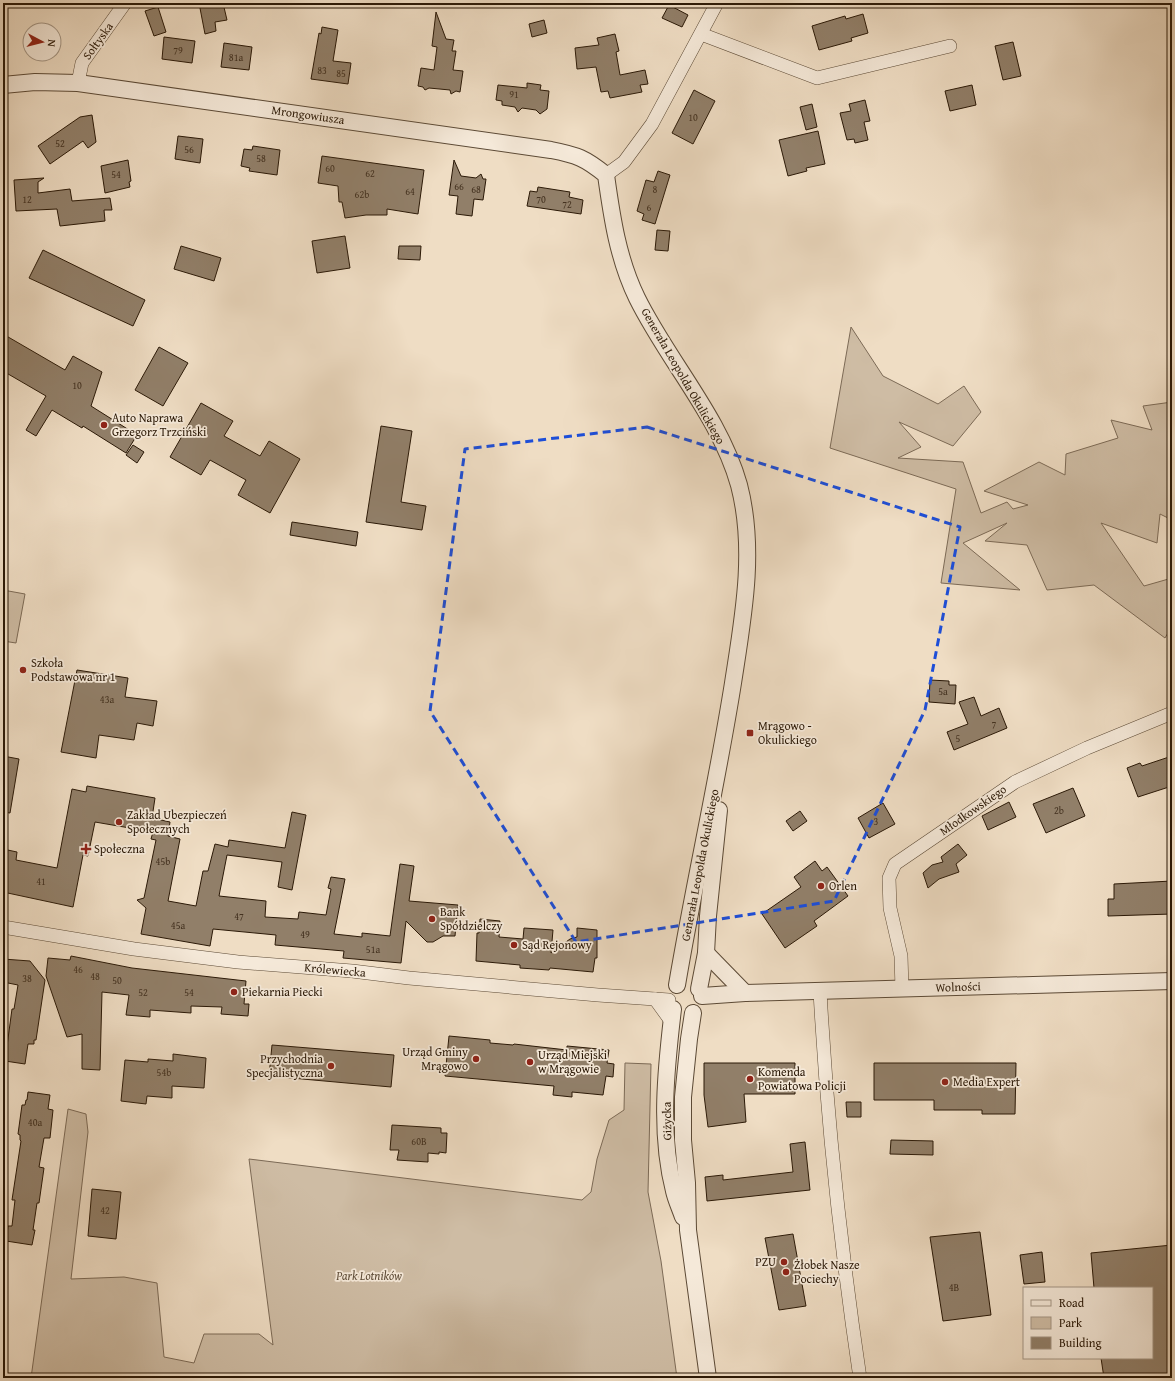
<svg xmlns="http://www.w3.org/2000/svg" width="1175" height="1381" font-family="'Gentium Book Plus',serif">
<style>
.green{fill:#cebca4;stroke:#7c6a56}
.building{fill:#917f69;stroke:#2b1907}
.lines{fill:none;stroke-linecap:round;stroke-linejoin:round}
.minor-casing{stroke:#5c4a36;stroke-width:14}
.tertiary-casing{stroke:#5c4a36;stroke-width:18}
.minor{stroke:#f5e9d9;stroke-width:13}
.tertiary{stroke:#f5e9d9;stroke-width:16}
.marked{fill:none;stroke:#1d4ed8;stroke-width:3;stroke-dasharray:8 5;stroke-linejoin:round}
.poi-dot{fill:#8f2418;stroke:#f5e9d9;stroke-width:1.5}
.labels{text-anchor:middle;stroke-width:3.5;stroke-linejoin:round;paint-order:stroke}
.number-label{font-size:10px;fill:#443220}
.street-label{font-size:12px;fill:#2b1907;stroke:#f5e9d9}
.poi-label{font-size:12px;fill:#2b1907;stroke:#f5e9d9;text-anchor:start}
.park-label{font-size:12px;font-style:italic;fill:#5c4a36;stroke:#f5e9d9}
</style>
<rect width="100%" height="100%" fill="#efddc4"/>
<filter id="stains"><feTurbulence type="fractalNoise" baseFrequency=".005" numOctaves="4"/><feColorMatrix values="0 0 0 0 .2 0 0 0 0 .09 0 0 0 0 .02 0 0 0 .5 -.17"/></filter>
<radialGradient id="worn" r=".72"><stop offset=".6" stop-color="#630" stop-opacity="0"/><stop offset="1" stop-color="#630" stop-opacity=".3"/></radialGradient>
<!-- green -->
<g class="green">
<path d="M851,327L883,376L938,404L964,386L981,412L953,446L899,422L921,447L898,458L963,462L981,513L1007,502L1013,509L1028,505L984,491L1039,462L1065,475L1066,454L1118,438L1111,420L1152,430L1143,406L1172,402V520L1160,514L1157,543L1101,523L1144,586L1172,578V626L1165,638L1094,585L1047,590L1027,545L985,541L1007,523L963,543L1020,590L941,583L956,489L830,448Z"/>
<path d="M3,590L25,594L16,643L3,641Z"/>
<path d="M625,1063L651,1064L648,1192L661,1261L677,1378H31L68,1109L86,1114L88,1132L71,1279L124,1277L157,1283L164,1357L194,1363L204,1334H259L273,1345L249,1159L582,1200L591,1192L597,1159L609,1120L624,1110Z"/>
</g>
<!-- building -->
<g class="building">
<path d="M199,3H223L227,20L215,22L216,31L205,34Z"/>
<path d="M669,5L688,15L682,27L662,18Z"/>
<path d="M158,7L166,32L154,36L145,11Z"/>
<path d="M436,12L446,39L454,40L452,51H456L453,70L463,71L460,92L456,91L451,94L450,90L429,88L425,90L423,87L418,86L421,68L434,70L437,47L432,46Z"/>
<path d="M863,14L868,33L851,38L852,41L819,50L812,26L845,16L846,19Z"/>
<path d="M544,20L547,33L532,37L529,24Z"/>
<path d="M322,27L338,30L333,61L351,63L348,84L311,79L319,33L321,34Z"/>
<path d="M615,34L619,51L616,52L620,75L645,70L648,84L640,85L642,92L610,98L608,91L601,92L596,67L577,69L575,48L599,45L597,38Z"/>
<path d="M164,37L195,41L192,63L162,59Z"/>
<path d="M1013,42L1021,76L1003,80L995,46Z"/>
<path d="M224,43L252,47L249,70L221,67Z"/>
<path d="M527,83L541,85L540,90L549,91L547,109L540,114L536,110L522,108L518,112L515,107L502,105V101L496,100L498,85L527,88Z"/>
<path d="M972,85L976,105L950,111L945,91Z"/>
<path d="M694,90L715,101L693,144L672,133Z"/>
<path d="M865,100L870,121L864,122L868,140L855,143L854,139L847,140L840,113L851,111L849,104Z"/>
<path d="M812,104L817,127L806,130L800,107Z"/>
<path d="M92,115L96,142L88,148L83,141L50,164L38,146L80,117Z"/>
<path d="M818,131L825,164L806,168L807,171L788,176L779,140Z"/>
<path d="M178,136L203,139L200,163L175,159Z"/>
<path d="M253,146L280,150L277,175L249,171L250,168L241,166L244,149L252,150Z"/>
<path d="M322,156L424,170L418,214L387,209V215H366L345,218L342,202H339L338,186L318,183Z"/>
<path d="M128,160L131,181L129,182L130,187L105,193L101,166Z"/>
<path d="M454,160L461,176L476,178L481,174L483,179H486L483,200L474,199L472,216L456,214L458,196L449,195Z"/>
<path d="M658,171L670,175L655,224L642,220L644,214L637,211L646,180L654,182Z"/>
<path d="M44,178L38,182V193L70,189L72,201L110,198L112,210H104L105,221L60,226L57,209L16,211L14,180Z"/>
<path d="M538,187L570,192L569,197L583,200L581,214L527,206L530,191L537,192Z"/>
<path d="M657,230L670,231L668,251L655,250Z"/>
<path d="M345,236L350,268L317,273L312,241Z"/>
<path d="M181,246L221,258L214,281L174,269Z"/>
<path d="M399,246H421L420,260L398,259Z"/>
<path d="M43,250L145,300L133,326L29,278Z"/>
<path d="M3,334L65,370L73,356L102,372L91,406L137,435L126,453L83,426L82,428L52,410L36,436L26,430L46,396L3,371Z"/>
<path d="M159,347L188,363L163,406L135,390Z"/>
<path d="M201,403L233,421L224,436L260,456L269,441L300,459L270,513L238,495L246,480L210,460L201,475L170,457Z"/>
<path d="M381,426L412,431L401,502L426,506L422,530L366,522Z"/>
<path d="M133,445L144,452L137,463L126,455Z"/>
<path d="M292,522L358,532L356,546L290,535Z"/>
<path d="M77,670L128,678L125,697L157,701L153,726L137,723L134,740L99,735L96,758L61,752Z"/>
<path d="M930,680L949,681V685H956L955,704L929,702Z"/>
<path d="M974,697L981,716L999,708L1007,728L954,750L947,732L968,724L959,702Z"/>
<path d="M3,756L19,759L10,813L3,812Z"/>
<path d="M1172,756V786L1138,797L1127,768L1140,763L1142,766Z"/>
<path d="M87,786L155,798L152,818L170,822L168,836L180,839L168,901L196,906L203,871H208L215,844L228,847L229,840L285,848L292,812L306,815L292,890L278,887L282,862L227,855L219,896L266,901L265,917L298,919L299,912L326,915L331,889L328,888L331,877L345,879L334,934L362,937V933L390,936L400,864L414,866L409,901L458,905L455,936H443L433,942H427L406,921L401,963L343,958L344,951L275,945L276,935L213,929L210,946L141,934L146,908L137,900L144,898L156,840L151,839L153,832L95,822L88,856L83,855L73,907L3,892V849L17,852L16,860L57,868L72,789L86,792Z"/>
<path d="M1073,788L1085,816L1046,833L1033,804Z"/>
<path d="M1009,802L1016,817L988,830L982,816Z"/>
<path d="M883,803L895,824L869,838L858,818Z"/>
<path d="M800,811L807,821L793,831L786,821Z"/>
<path d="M958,844L967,855L956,864L959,872L939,879L928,888L923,873L932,865L943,862L941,857Z"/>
<path d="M815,861L822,871L827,867L848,896L814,921L817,926L785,948L762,914L801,887L794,877Z"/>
<path d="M1172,881V914L1108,916V899H1114V884Z"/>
<path d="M480,919L500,921L499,937L523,939L524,928L553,930L551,953L570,939L577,937V928L597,930V958H595L593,972L550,968L549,970L520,968V965L476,961L477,933H479Z"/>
<path d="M71,956L132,968L246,981L244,1004H249L248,1016L221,1014L222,1007L191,1006V1013L150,1010V1017L126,1015L129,995L102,992L100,1070L82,1069V1034L67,1037L46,976L48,958L70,960Z"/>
<path d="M3,959L30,961L45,980L36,1040H34V1044H28L25,1064L5,1061L12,1009H14L18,985L3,982Z"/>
<path d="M449,1036L490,1040V1043L513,1045L514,1044L567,1050V1046L609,1050L607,1063L614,1064L613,1077L606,1076L603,1095L572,1092V1097L553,1095L554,1086L445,1076Z"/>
<path d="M272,1045L394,1055L391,1087L269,1076Z"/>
<path d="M173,1054L206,1058L204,1088L172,1086V1098L147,1096L146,1104L121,1101L125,1060L148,1062V1059L173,1061Z"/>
<path d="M704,1063H795V1094H744L746,1122L708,1127L704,1095Z"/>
<path d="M874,1063H1016L1015,1114H982V1110H934V1100H874Z"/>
<path d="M28,1092L50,1095L48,1109L53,1110L50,1138H44L39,1167L44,1168L39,1203H37L33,1230H35L32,1245L6,1241L8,1226H12L15,1200H12L21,1141L20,1140V1135L18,1134L22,1105H25L26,1100H27Z"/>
<path d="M846,1102H861V1117H847Z"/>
<path d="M392,1125L441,1128V1133H447L446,1153L439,1152V1154L428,1153V1162L397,1160L399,1150H390Z"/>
<path d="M891,1140L933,1141V1155L890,1154Z"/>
<path d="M805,1142L810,1190L707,1201L705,1177L723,1175V1180L793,1172L790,1144Z"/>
<path d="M92,1189L121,1192L116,1239L88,1236Z"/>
<path d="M980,1232L991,1315L943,1321L930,1237Z"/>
<path d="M793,1234L806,1306L779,1310L765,1238Z"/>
<path d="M1172,1245V1378H1104L1101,1358H1152V1288H1094L1091,1253Z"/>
<path d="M1042,1252L1045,1282L1024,1284L1020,1255Z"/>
</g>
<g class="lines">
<!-- minor casing -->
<g class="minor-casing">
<g id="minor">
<path d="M701,34L817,78L950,46"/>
<path d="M78,83L82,63L125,3"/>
<path d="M606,175L624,162L652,124L717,3"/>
<path d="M3,927L134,949L238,962L352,971L409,978L598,995L669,1000"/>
<path d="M902,989L901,956L890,908L889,878L895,864L1015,782L1087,748L1172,713"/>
<path d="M820,991C827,1121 841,1250 860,1378"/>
<path d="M655,999L671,1021"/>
</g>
</g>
<!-- tertiary casing -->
<g class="tertiary-casing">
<g id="tertiary">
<path d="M3,85L35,82L78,83L551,150C577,155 585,158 606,175C612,218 618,259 637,298C668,361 720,417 739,485C756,550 743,618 733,683C717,784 694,884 677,985"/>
<path d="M706,953L745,993"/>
<path d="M699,989L706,953L708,916L719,810"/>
<path d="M702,996L745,993L1172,981"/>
<path d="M673,1009C666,1068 659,1133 674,1191C676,1200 680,1208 683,1217"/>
<path d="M693,1013L689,1039L683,1097V1140L687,1183L688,1230L708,1378"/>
</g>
</g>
<!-- minor -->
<use href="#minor" class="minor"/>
<!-- tertiary -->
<use href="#tertiary" class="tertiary"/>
</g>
<!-- marked area -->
<path class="marked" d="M647,427L960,527L925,710L834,901L576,942L430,711L465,449Z"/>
<!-- markers -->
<g class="poi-dot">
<circle cx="104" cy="425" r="4"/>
<circle cx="23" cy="670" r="4"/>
<rect x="746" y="729" width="8" height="8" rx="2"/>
<circle cx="119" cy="822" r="4"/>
<path d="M84 843h4v4h4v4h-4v4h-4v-4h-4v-4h4z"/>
<circle cx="821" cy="886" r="4"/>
<circle cx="432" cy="919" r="4"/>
<circle cx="514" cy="945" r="4"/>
<circle cx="234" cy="992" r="4"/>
<circle cx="476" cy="1059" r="4"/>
<circle cx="530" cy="1062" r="4"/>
<circle cx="331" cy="1066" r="4"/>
<circle cx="750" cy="1079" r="4"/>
<circle cx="945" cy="1082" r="4"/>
<circle cx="784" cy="1262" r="4"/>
<circle cx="786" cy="1272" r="4"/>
</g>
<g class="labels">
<!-- number labels -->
<g class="number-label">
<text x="178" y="54">79</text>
<text x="236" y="61">81a</text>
<text x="322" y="74">83</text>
<text x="341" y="77">85</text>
<text x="514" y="98">91</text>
<text x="693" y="121">10</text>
<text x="60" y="147">52</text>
<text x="189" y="153">56</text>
<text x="261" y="162">58</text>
<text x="330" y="172">60</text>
<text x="370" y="177">62</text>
<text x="116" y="178">54</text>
<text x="459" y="190">66</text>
<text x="476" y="193">68</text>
<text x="655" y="193">8</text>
<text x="410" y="195">64</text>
<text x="362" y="198">62b</text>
<text x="27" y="203">12</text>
<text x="541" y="203">70</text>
<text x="567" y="208">72</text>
<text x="649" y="211">6</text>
<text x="77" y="389">10</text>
<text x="943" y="695">5a</text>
<text x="107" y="703">43a</text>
<text x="994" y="728">7</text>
<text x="958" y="742">5</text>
<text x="1059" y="814">2b</text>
<text x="876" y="825">3</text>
<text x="163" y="865">45b</text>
<text x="41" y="885">41</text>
<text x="239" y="920">47</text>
<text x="178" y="929">45a</text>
<text x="305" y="938">49</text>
<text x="373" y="953">51a</text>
<text x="78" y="973">46</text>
<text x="95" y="980">48</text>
<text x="27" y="982">38</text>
<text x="117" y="984">50</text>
<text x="143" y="996">52</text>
<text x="189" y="996">54</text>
<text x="164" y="1076">54b</text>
<text x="35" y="1126">40a</text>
<text x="419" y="1145">60B</text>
<text x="105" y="1214">42</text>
<text x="954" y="1291">4B</text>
</g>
<!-- street labels -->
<g class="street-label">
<text transform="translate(98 41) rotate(-54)" y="4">Sołtyska</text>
<text transform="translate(308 115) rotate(8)" y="4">Mrongowiusza</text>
<text transform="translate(683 376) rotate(60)" y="4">Generała Leopolda Okulickiego</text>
<text transform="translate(973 810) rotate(-35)" y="4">Młodkowskiego</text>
<text transform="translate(700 865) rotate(-79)" y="4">Generała Leopolda Okulickiego</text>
<text transform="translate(335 970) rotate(5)" y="4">Królewiecka</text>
<text transform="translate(958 987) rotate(-2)" y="4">Wolności</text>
<text transform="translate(667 1121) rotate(-91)" y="4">Giżycka</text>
</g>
<!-- poi labels -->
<g class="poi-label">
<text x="112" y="422">Auto Naprawa<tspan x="112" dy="14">Grzegorz Trzciński</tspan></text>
<text x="31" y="667">Szkoła<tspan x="31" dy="14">Podstawowa nr 1</tspan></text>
<text x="758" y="730">Mrągowo -<tspan x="758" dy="14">Okulickiego</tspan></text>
<text x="127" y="819">Zakład Ubezpieczeń<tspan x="127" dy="14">Społecznych</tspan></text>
<text x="94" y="853">Społeczna</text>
<text x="829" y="890">Orlen</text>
<text x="440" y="916">Bank<tspan x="440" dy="14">Spółdzielczy</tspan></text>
<text x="522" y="949">Sąd Rejonowy</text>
<text x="242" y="996">Piekarnia Piecki</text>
<text x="468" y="1056" text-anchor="end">Urząd Gminy<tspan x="468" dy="14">Mrągowo</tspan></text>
<text x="538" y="1059">Urząd Miejski<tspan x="538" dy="14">w Mrągowie</tspan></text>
<text x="323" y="1063" text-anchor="end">Przychodnia<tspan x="323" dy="14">Specjalistyczna</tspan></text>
<text x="758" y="1076">Komenda<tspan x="758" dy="14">Powiatowa Policji</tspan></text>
<text x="953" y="1086">Media Expert</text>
<text x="776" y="1266" text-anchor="end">PZU</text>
<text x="794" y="1269">Żłobek Nasze<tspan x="794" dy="14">Pociechy</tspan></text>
</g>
<!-- park labels -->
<g class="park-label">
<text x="369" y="1280">Park Lotników</text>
</g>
</g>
<!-- margin -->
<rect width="1175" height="1381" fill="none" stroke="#efddc4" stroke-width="16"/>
<rect x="4" y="4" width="1167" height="1373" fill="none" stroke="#2b1907" stroke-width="2"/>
<rect x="8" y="8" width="1159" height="1365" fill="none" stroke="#2b1907"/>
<!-- legend -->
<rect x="1023" y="1287" width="130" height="72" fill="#f5e9d9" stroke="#a49685"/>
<rect x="1031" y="1300" width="20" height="6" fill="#f5e9d9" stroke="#a49685"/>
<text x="1059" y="1307" font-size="12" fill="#2b1907">Road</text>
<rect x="1031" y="1317" width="20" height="12" fill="#cebca4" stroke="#a49685"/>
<text x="1059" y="1327" font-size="12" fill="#2b1907">Park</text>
<rect x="1031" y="1337" width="20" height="12" fill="#917f69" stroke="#a49685"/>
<text x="1059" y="1347" font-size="12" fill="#2b1907">Building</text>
<!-- north arrow -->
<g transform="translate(42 42) rotate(97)"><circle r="19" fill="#f5e9d9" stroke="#a49685"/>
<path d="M0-3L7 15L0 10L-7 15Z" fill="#8f2418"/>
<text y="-6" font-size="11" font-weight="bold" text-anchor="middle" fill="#2b1907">N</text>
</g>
<rect width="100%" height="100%" filter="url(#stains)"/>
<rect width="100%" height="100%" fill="url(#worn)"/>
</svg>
